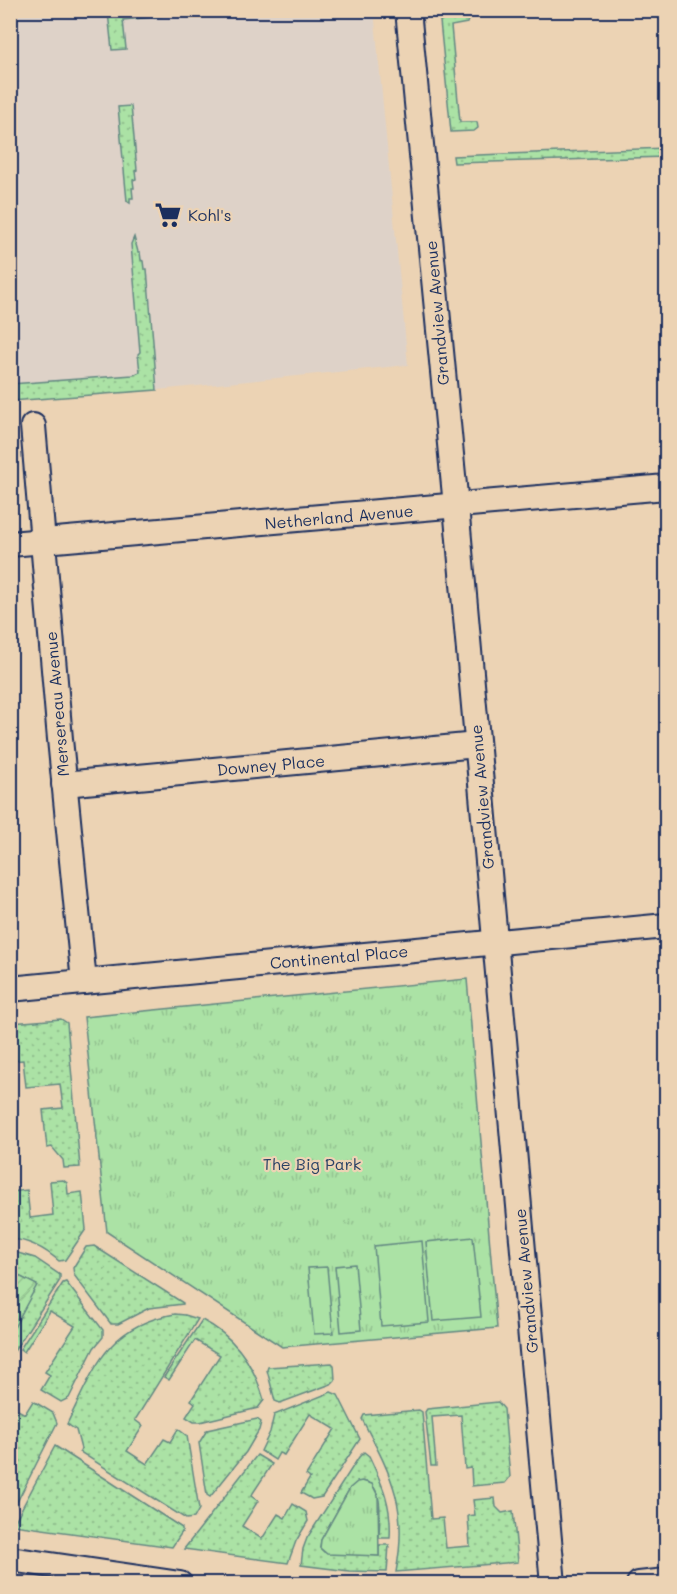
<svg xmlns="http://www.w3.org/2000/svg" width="677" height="1594" font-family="Mali,sans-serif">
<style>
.built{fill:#ded2c8}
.grass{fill:url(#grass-dots);stroke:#638882;stroke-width:1.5}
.park{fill:url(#park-tufts);stroke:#638882;stroke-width:1.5}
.garden{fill:url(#garden-furrows);stroke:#638882;stroke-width:1.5}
.pitch{fill:#abe2a5;stroke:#638882;stroke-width:1.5}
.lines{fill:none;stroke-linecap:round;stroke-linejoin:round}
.street-casing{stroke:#1b2f5e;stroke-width:28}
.street{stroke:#ecd3b4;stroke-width:24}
.labels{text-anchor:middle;stroke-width:4.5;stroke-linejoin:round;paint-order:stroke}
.poi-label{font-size:16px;fill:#1b2f5e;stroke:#ecd3b4;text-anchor:start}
.street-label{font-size:16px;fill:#1b2f5e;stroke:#ecd3b4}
.park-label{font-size:16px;fill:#294165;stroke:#ecd3b4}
</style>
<defs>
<pattern id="grass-dots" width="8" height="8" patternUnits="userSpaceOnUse" patternTransform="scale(1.5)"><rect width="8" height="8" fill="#abe2a5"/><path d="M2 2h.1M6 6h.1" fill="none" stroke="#93c290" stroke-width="1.8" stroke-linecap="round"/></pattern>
<pattern id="park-tufts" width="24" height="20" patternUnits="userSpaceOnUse" patternTransform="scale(1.5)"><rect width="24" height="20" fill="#abe2a5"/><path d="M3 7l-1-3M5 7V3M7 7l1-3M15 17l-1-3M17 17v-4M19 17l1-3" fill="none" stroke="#93c290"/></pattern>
<pattern id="garden-furrows" width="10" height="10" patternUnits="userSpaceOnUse" patternTransform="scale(1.5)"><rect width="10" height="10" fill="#abe2a5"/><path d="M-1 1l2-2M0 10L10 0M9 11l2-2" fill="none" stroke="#93c290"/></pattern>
</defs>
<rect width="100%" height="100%" fill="#ecd3b4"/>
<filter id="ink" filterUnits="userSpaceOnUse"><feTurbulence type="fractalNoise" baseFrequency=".0167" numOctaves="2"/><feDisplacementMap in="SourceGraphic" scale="12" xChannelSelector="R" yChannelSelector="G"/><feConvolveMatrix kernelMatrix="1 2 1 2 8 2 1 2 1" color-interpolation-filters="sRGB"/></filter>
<g filter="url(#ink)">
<!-- built -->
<path class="built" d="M11,11H374L408,365L157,390L11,401Z"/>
<!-- grass -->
<g class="grass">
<path d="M122,11H162V16L123,20L126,49L112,50L108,12Z"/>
<path d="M439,11H450V16L467,14L469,17L467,23L451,26L460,122H477L478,128L474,131L451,132Z"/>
<path d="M131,106L137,170L135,171L136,179L133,180L134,188H132L133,198H130V203L127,201L118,107Z"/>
<path d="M666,148V157L454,163L453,156Z"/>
<path d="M134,237L138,252H140L141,260L143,261L144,269H147L157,390L11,401V384L133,375L140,372L138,354L140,352L131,244Z"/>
<path d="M61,1019L67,1023L80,1167L64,1168L63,1160L52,1147L47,1148L43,1110L63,1108L60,1084L26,1087L23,1060L10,1061L11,1023Z"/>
<path d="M63,1180L67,1183L68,1194L82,1192L86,1229L65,1260L59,1261C45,1249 29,1240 11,1239V1192L27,1190L30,1218L53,1215L50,1181Z"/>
<path d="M94,1246L183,1303V1304L149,1308L118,1324H111L74,1275L73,1268L86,1247Z"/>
<path d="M11,1251L35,1258L60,1275V1280L11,1356V1333L36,1285L11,1272Z"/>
<path d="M66,1282L103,1330V1337L94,1348L69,1398L61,1402L41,1390L50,1375L45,1372L75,1326L50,1311L24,1352L20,1349L63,1283Z"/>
<path d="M175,1314L185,1315L198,1319L135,1420L143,1426L127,1451L147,1464L164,1439L170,1442L178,1429L187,1436L199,1509L194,1518L186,1519L80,1452L81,1449L76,1430L67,1424C94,1369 107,1325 175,1314Z"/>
<path d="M202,1320C236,1337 254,1365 264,1400L258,1408L200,1422H194L186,1417L195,1403L191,1400L220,1355L195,1340L169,1380L164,1377Z"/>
<path d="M332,1363L334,1365L335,1380L331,1384L280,1403L275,1401L267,1370L268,1367Z"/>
<path d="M331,1392L338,1395L360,1439L322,1497L312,1499L301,1493L310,1478L306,1475L335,1429L310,1414L284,1455L279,1453L275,1460L261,1451L270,1432L274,1415Z"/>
<path d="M33,1401L53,1413L57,1423L11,1514V1423L18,1410L25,1414Z"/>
<path d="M498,1402L504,1409L510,1477L505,1483L472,1486L471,1468L465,1469L461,1415L432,1417L436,1466H431L425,1412L427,1409Z"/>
<path d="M419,1410L422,1412L431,1519L443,1518L446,1548L470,1546L468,1516L475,1515L473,1500L495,1498L496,1507L502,1513L513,1511L518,1562L396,1572C409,1506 391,1475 362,1419L364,1415Z"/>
<path d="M257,1419L261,1422L259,1430L246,1452L210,1497L207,1495L199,1443L207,1430Z"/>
<path d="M55,1446L182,1528V1532L172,1547L13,1525Z"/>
<path d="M364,1452L369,1456C383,1486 392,1505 390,1538H379C379,1521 385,1490 367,1482L350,1488L321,1540L320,1548L324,1552L379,1556V1545H389L387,1572L349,1571L301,1565L303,1549L307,1538L359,1457Z"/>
<path d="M257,1455L272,1464L251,1496L258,1501L242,1526L262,1539L278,1514L285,1518L293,1504L306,1512L308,1521L296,1541L288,1563L184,1549Z"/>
</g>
<!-- park -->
<g class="park">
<path d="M467,979L497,1328L282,1347L107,1232L84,1017Z"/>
<path d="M362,1481L372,1484L378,1496L379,1556L327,1554L320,1548L321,1540L350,1488L357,1482Z"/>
</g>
<!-- garden -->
<path class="garden" d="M11,1272L37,1285L11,1333Z"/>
<!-- pitch -->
<g class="pitch">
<path d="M473,1237L481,1317L433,1321L426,1242Z"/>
<path d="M422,1241L429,1322L381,1326L374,1246Z"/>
<path d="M355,1264L361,1330L341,1332L335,1266Z"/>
<path d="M327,1267L333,1333L314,1334L308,1268Z"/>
</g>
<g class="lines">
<!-- street casing -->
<g class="street-casing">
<g id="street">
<path d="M408,10L456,506L553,1584"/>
<path d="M33,426L60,739L84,982"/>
<path d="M10,544L666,487"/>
<path d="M64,784L477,745"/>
<path d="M10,989L666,926"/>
<path d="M10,1559L180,1584"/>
<path d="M639,1584L666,1581"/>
</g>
</g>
<!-- street -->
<use href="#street" class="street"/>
</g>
</g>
<!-- icons -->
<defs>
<g id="supermarket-bare" transform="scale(2.07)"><path d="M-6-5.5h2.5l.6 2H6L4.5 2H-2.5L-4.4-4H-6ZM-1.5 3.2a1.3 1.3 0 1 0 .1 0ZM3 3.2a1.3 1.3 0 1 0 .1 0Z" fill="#1b2f5e" stroke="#ecd3b4" stroke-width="2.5" paint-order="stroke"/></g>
</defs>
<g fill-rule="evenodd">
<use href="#supermarket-bare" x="168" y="215"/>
</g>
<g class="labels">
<!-- poi labels -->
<g class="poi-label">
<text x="188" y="221">Kohl's</text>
</g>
<!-- street labels -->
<g class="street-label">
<text transform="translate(437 313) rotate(-95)" y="6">Grandview Avenue</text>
<text transform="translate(339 517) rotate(-5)" y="6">Netherland Avenue</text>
<text transform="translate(57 704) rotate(-95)" y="6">Mersereau Avenue</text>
<text transform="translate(271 765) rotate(-5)" y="6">Downey Place</text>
<text transform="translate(482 797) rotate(-95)" y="6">Grandview Avenue</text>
<text transform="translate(339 957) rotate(-5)" y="6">Continental Place</text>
<text transform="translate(526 1281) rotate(-95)" y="6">Grandview Avenue</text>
</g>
<!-- park labels -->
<g class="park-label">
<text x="312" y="1170">The Big Park</text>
</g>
</g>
<!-- margin -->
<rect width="677" height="1594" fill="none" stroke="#ecd3b4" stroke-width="36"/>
<rect x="18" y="18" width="641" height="1558" fill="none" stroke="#1b2f5e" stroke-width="2" filter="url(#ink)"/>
</svg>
